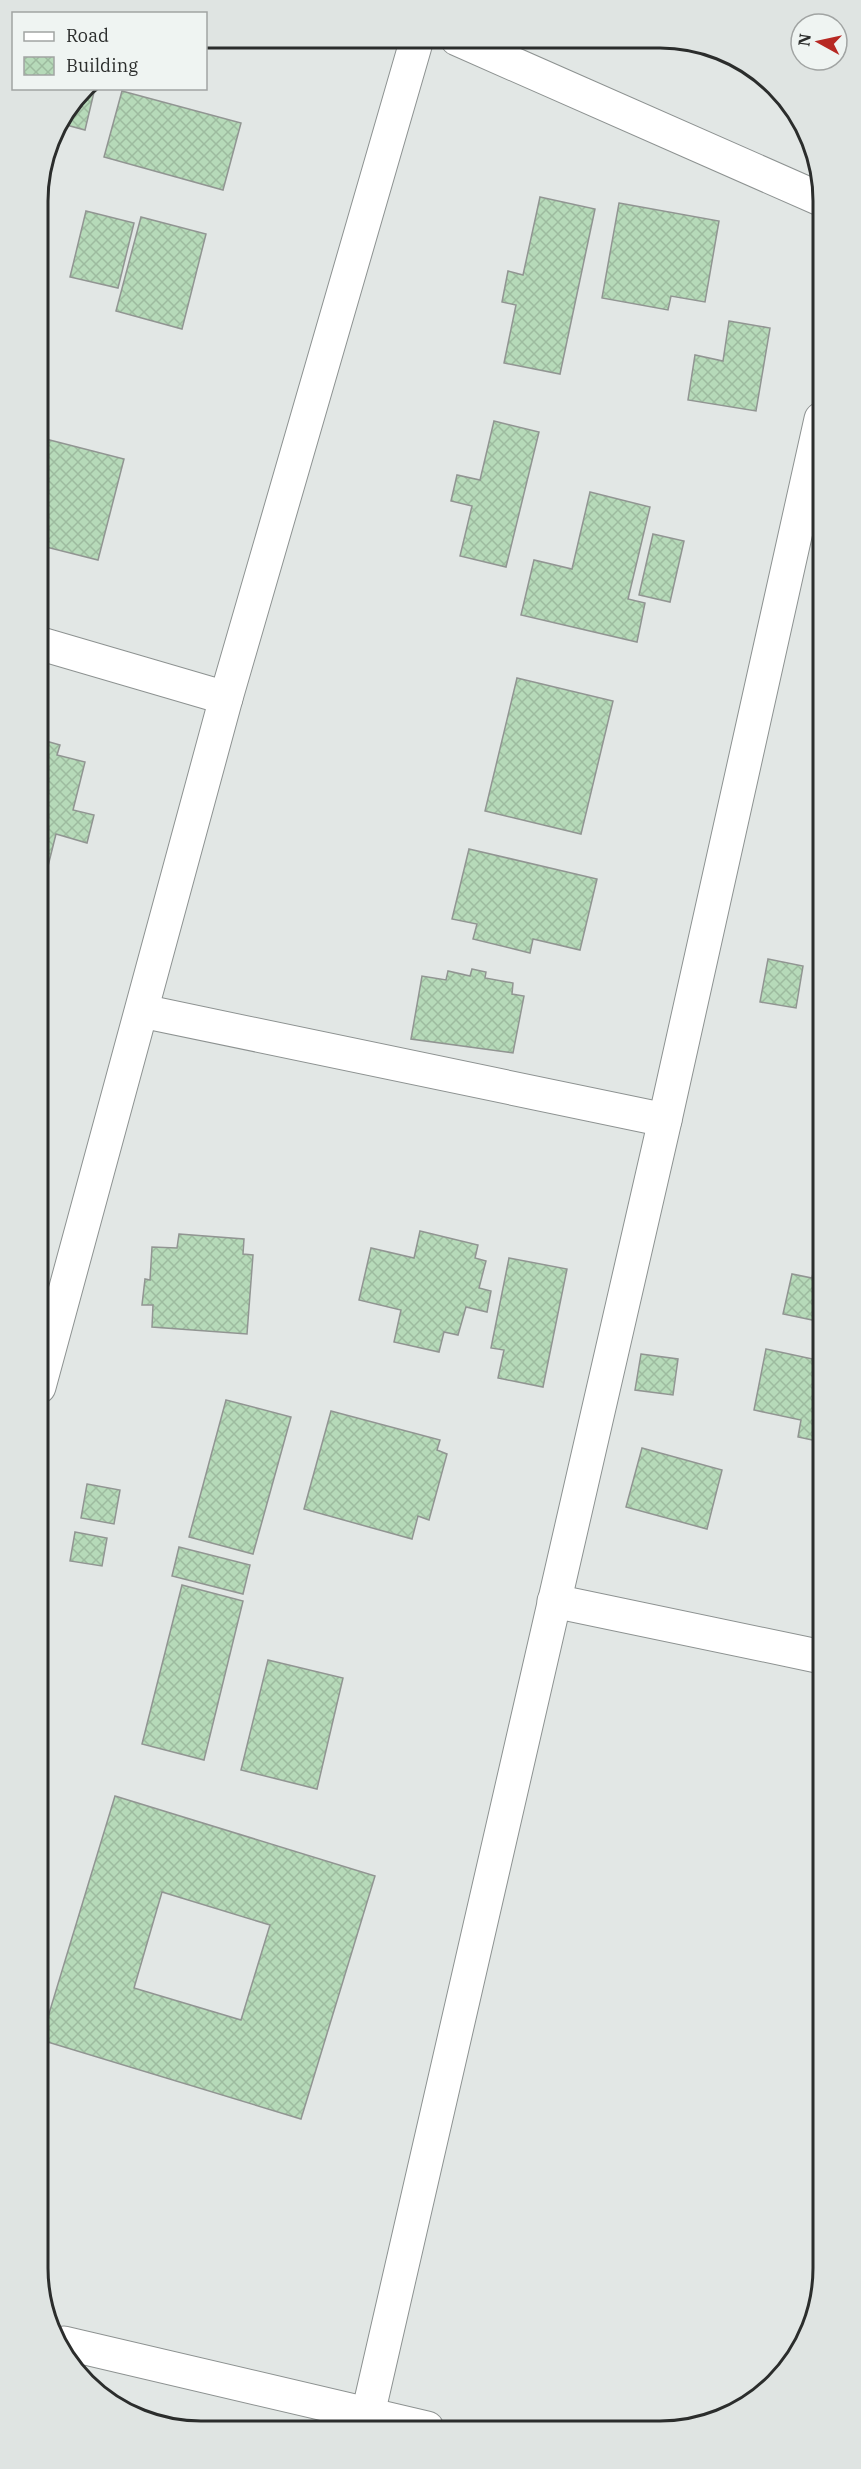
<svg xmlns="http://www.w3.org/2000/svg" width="861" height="2469" font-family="'IBM Plex Serif',serif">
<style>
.building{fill:url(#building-cross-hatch);stroke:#919592;stroke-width:1.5;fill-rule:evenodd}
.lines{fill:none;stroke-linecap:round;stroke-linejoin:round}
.minor-casing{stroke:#8d9291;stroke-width:35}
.minor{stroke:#fff;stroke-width:33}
.rim{fill:none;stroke:#2b2d2c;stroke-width:3}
</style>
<defs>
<pattern id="building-cross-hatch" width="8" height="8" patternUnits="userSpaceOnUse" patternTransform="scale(1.5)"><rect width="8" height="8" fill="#b6dab9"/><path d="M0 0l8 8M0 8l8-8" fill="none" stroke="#9dbb9f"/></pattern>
</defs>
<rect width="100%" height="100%" fill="#e2e7e5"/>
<!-- building -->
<g class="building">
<path d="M85,88H95L85,130L59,123Z"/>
<path d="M122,91L241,123L223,190L104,157Z"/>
<path d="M540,197L595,209L560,374L504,363L516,305L502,302L508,271L523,275Z"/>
<path d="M619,203L719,221L705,302L671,296L668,310L602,298Z"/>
<path d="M86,211L134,223L118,288L70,277Z"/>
<path d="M141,217L206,234L182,329L116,311Z"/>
<path d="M729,321L770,328L756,411L688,400L695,355L723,361Z"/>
<path d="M494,421L539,432L506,567L460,556L472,506L451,501L457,475L480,480Z"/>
<path d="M38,437L124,459L98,560L38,545Z"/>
<path d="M590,492L650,507L628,599L645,603L637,642L521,615L534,560L572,569Z"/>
<path d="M653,534L684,541L670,602L639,595Z"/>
<path d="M517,678L613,701L581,834L485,811Z"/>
<path d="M39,739L60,745L57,755L85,762L73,810L94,815L87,843L56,834L48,866L39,864Z"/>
<path d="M469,849L597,879L580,950L533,939L530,953L473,939L477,924L452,919Z"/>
<path d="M768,959L803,966L796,1008L760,1002Z"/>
<path d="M472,969L486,972L485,978L513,983L512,994L524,996L513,1053L411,1039L422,976L446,980L448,971L470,976Z"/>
<path d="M822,1230V1322L783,1314L792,1274L812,1278Z"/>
<path d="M420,1231L478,1245L475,1258L486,1261L479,1288L491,1291L487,1312L466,1307L458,1335L444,1332L439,1352L394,1342L401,1310L359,1300L371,1248L414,1258Z"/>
<path d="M179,1234L244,1239L243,1254L253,1255L247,1334L152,1327L153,1305H142L145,1279L150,1280L152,1247L177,1248Z"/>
<path d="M509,1258L567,1269L543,1387L498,1378L504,1350L491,1348Z"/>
<path d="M766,1349L822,1361V1442L798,1437L801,1420L754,1410Z"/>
<path d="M641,1354L678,1359L673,1395L635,1390Z"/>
<path d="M226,1400L291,1417L253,1554L189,1537Z"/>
<path d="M331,1411L440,1440L437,1450L447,1454L429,1520L418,1516L412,1539L304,1509Z"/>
<path d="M642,1448L722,1470L707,1529L626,1507Z"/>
<path d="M87,1484L120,1490L114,1524L81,1518Z"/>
<path d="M75,1532L107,1538L102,1566L70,1561Z"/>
<path d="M179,1547L250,1565L243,1594L172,1576Z"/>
<path d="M182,1585L243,1601L204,1760L142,1744Z"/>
<path d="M268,1660L343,1678L317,1789L241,1770Z"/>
<path d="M115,1796L375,1876L301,2119L41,2040ZM162,1892L270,1925L241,2020L134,1988Z"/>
</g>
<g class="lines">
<!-- minor casing -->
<g class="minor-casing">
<g id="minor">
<path d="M457,39L820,199"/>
<path d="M38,643L226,698"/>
<path d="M142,1011L665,1120"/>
<path d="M39,1387L226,698L417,39"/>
<path d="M554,1601L822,1657"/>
<path d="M64,2343L427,2428"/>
<path d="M368,2414L665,1120L821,419"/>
</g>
</g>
<!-- minor -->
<use href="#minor" class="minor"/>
</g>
<!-- crop -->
<path d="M0 0H861V2469H0ZM201 48H660A153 153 0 0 1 813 201V2268A153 153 0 0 1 660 2421H201A153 153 0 0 1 48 2268V201A153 153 0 0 1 201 48Z" fill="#dfe4e2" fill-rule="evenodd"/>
<path class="rim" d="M201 48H660A153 153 0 0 1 813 201V2268A153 153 0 0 1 660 2421H201A153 153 0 0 1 48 2268V201A153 153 0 0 1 201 48Z"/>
<!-- legend -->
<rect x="12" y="12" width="195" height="78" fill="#eff4f2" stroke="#a1a4a3" stroke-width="1.5"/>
<rect x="24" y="32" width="30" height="9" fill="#ffffff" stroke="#a1a4a3" stroke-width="1.5"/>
<text x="66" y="42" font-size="18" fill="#2b2d2c">Road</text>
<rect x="24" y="57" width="30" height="18" fill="url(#building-cross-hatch)" stroke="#a1a4a3" stroke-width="1.5"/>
<text x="66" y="72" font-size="18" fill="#2b2d2c">Building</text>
<!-- north arrow -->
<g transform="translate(819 42) rotate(278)"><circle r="28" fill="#eff4f2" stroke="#a1a4a3" stroke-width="1.5"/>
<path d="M0-4.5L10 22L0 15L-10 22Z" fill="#b72823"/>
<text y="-9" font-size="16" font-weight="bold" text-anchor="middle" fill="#2b2d2c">N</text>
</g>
</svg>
